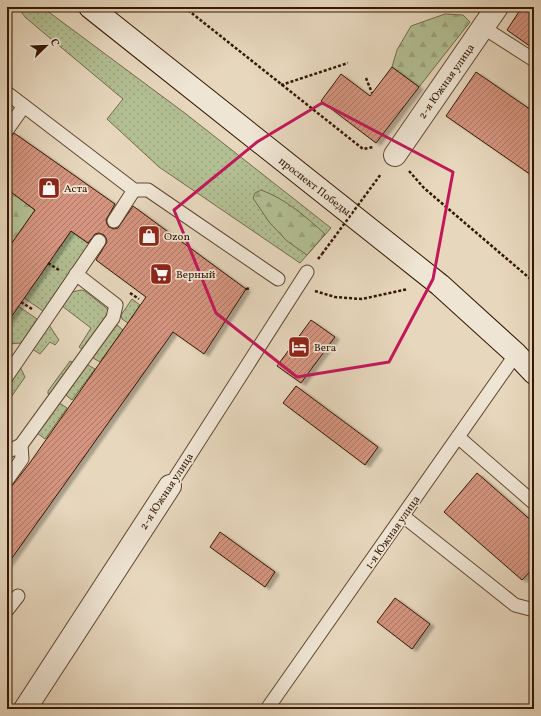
<svg xmlns="http://www.w3.org/2000/svg" width="541" height="716" font-family="Vollkorn,serif">
<style>
.grass{fill:url(#grass-dots);stroke:#736b4b}
.forest{fill:url(#forest-firs);stroke:#736b4b}
.building{fill:url(#building-hatch);stroke:#341703;filter:url(#shadow)}
.lines{fill:none;stroke-linecap:round;stroke-linejoin:round}
.lane-casing{stroke:#614732;stroke-width:15}
.street-casing{stroke:#614732;stroke-width:24}
.secondary-casing{stroke:#341703;stroke-width:24}
.path{stroke:#341703;stroke-width:2.5;stroke-dasharray:3 2;stroke-linecap:butt}
.lane{stroke:#efe5d4;stroke-width:13}
.street{stroke:#efe5d4;stroke-width:22}
.secondary{stroke:#efe5d4;stroke-width:22}
.path-bridge{stroke:#341703;stroke-width:2.5;stroke-dasharray:3 2;stroke-linecap:butt}
.marked{fill:none;stroke:#c2185b;stroke-width:3;stroke-linejoin:round}
.labels{text-anchor:middle;stroke-width:3.5;stroke-linejoin:round;paint-order:stroke}
.street-label{font-size:11px;fill:#341703;stroke:#efe5d4}
.poi-label{font-size:11px;fill:#341703;stroke:#efe5d4;text-anchor:start}
</style>
<defs>
<pattern id="grass-dots" width="8" height="8" patternUnits="userSpaceOnUse"><rect width="8" height="8" fill="#b2bf93"/><path d="M2 2h.1M6 6h.1" fill="none" stroke="#9aa37d" stroke-width="1.8" stroke-linecap="round"/></pattern>
<pattern id="forest-firs" width="22" height="20" patternUnits="userSpaceOnUse"><rect width="22" height="20" fill="#b2bf93"/><path d="M5 1l3.5 6h-7zM16 11l3.5 6h-7z" fill="#9aa37d"/></pattern>
<pattern id="building-hatch" width="6" height="6" patternUnits="userSpaceOnUse"><rect width="6" height="6" fill="#d4947f"/><path d="M-1 1l2-2M0 6l6-6M5 7l2-2" fill="none" stroke="#ad7866"/></pattern>
<filter id="shadow"><feDropShadow dx="4.5" dy="2.5" stdDeviation="1" flood-color="#0004"/></filter>
</defs>
<rect width="100%" height="100%" fill="#e7d7bd"/>
<filter id="stains"><feTurbulence type="fractalNoise" baseFrequency=".005" numOctaves="4"/><feColorMatrix values="0 0 0 0 .2 0 0 0 0 .09 0 0 0 0 .02 0 0 0 .5 -.17"/></filter>
<radialGradient id="worn" r=".72"><stop offset=".6" stop-color="#630" stop-opacity="0"/><stop offset="1" stop-color="#630" stop-opacity=".3"/></radialGradient>
<!-- grass -->
<g class="grass">
<path d="M21,7H42L186,114L331,228L300,263L159,167L107,119L123,99L26,18L22,13Z"/>
<path d="M71,231L89,244L43,311L24,298Z"/>
<path d="M81,290L85,291L110,311L83,350L79,347L91,328L62,306L72,292Z"/>
<path d="M132,299L140,305L128,323L122,319L121,315Z"/>
<path d="M18,306L37,319L21,343L8,344L7,343V323Z"/>
<path d="M49,325L59,340L55,345L50,342L40,354L32,349Z"/>
<path d="M117,325L123,330L100,362L93,358L92,355L113,326Z"/>
<path d="M70,361L74,363L52,394H48V391Z"/>
<path d="M85,365H88L95,369L72,400L67,396L66,393Z"/>
<path d="M20,367L25,377L7,403V386Z"/>
<path d="M57,404H61L67,408L45,439L37,433Z"/>
</g>
<!-- forest -->
<g class="forest">
<path d="M445,14L463,15L470,22L419,87L392,67L397,50L411,26Z"/>
<path d="M7,189L35,210L7,250Z"/>
<path d="M261,190C286,199 306,217 325,234L307,255L287,241L269,222L253,198L255,193Z"/>
</g>
<!-- building -->
<g class="building">
<path d="M522,7H534V49L507,30Z"/>
<path d="M392,67L419,87L376,143L321,101L341,74L370,96Z"/>
<path d="M476,72L534,112V177L446,116Z"/>
<path d="M14,133L115,204L106,220L107,224L109,227L114,229L118,228L133,206L246,289L204,354L173,332L7,565V492L29,464L146,297L96,260L107,242L106,238L104,235L99,233L95,234L88,243L71,231L7,323V250L35,210L7,189V143Z"/>
<path d="M311,320L335,337L301,383L277,366Z"/>
<path d="M296,386L378,447L365,465L283,403Z"/>
<path d="M477,473L534,523V567L522,580L444,512Z"/>
<path d="M220,532L275,572L265,587L210,547Z"/>
<path d="M395,598L430,624L412,649L377,622Z"/>
</g>
<g class="lines">
<!-- lane casing -->
<g class="lane-casing">
<g id="lane">
<path d="M484,28L534,60"/>
<path d="M7,93L134,190H148L278,279"/>
<path d="M7,130L24,106"/>
<path d="M114,221L134,190"/>
<path d="M7,376L99,241"/>
<path d="M458,437L534,503"/>
<path d="M7,452L21,445L113,318L116,305L76,274"/>
<path d="M7,480L22,459L21,445"/>
<path d="M170,486L307,272"/>
<path d="M403,516L515,605L534,610"/>
<path d="M7,610L18,596"/>
<path d="M267,709L516,354"/>
</g>
</g>
<!-- street casing -->
<g class="street-casing">
<g id="street">
<path d="M395,155L497,7"/>
<path d="M25,709L170,486"/>
</g>
</g>
<!-- secondary casing -->
<g class="secondary-casing">
<path id="secondary" d="M90,7L440,285L516,354L534,373"/>
</g>
<!-- path -->
<g class="path">
<path d="M184,7L363,149L374,147"/>
<path d="M366,78L372,93"/>
<path d="M281,85L348,63"/>
<path d="M409,171L424,188L534,282"/>
<path d="M318,259L322,254"/>
<path d="M48,263L59,270"/>
<path d="M246,289L251,288"/>
<path d="M315,291L335,297L362,299L408,289"/>
<path d="M130,293L139,299"/>
<path d="M21,302L32,309"/>
</g>
<!-- lane -->
<use href="#lane" class="lane"/>
<!-- street -->
<use href="#street" class="street"/>
<!-- secondary -->
<use href="#secondary" class="secondary"/>
<!-- path-bridge -->
<path class="path-bridge" d="M322,254L381,174"/>
</g>
<!-- marked area -->
<path class="marked" d="M322,103L453,172L433,279L389,362L297,377L216,313L174,210L257,142Z"/>
<!-- icons -->
<defs>
<g id="shop-square" transform="scale(1.15)"><rect x="-9" y="-9" width="18" height="18" rx="4" fill="#8f2418" stroke="#efe5d4"/><path d="M-5-2.5h2.3a2.7 3.5 0 0 1 5.4 0H5L5.5 6h-11ZM-1.5-2.5h3a1.5 2.3 0 0 0-3 0Z" fill="#fff"/></g>
<g id="supermarket-square" transform="scale(1.15)"><rect x="-9" y="-9" width="18" height="18" rx="4" fill="#8f2418" stroke="#efe5d4"/><path d="M-6-5.5h2.5l.6 2H6L4.5 2H-2.5L-4.4-4H-6ZM-1.5 3.2a1.3 1.3 0 1 0 .1 0ZM3 3.2a1.3 1.3 0 1 0 .1 0Z" fill="#fff"/></g>
<g id="hotel-square" transform="scale(1.15)"><rect x="-9" y="-9" width="18" height="18" rx="4" fill="#8f2418" stroke="#efe5d4"/><path d="M-6-4.5h1.5V1H6V5H4.5V3h-9V5H-6ZM-4 0a1.8 1.8 0 1 1 3.6 0ZM.5 0V-2.5h3Q6-2.5 6 0Z" fill="#fff"/></g>
</defs>
<g fill-rule="evenodd">
<use href="#shop-square" x="49" y="188"/>
<use href="#shop-square" x="149" y="236"/>
<use href="#supermarket-square" x="161" y="274"/>
<use href="#hotel-square" x="299" y="347"/>
</g>
<g class="labels">
<!-- street labels -->
<g class="street-label">
<text transform="translate(446 81) rotate(-55)" y="4">2-я Южная улица</text>
<text transform="translate(315 186) rotate(38)" y="4">проспект Победы</text>
<text transform="translate(166 491) rotate(-57)" y="4">2-я Южная улица</text>
<text transform="translate(392 532) rotate(-55)" y="4">1-я Южная улица</text>
</g>
<!-- poi labels -->
<g class="poi-label">
<text x="64" y="192">Аста</text>
<text x="164" y="240">Ozon</text>
<text x="176" y="278">Верный</text>
<text x="314" y="351">Вега</text>
</g>
</g>
<!-- margin -->
<rect width="541" height="716" fill="none" stroke="#e7d7bd" stroke-width="24"/>
<rect x="8" y="8" width="525" height="700" fill="none" stroke="#341703" stroke-width="2"/>
<rect x="12" y="12" width="517" height="692" fill="none" stroke="#341703"/>
<!-- north arrow -->
<g transform="translate(46 46) rotate(67)" stroke="#efe5d4" stroke-width="3" paint-order="stroke">
<path d="M0-3L7 15L0 10L-7 15Z" fill="#341703"/>
<text y="-6" font-size="11" font-weight="bold" text-anchor="middle" fill="#341703">С</text>
</g>
<rect width="100%" height="100%" filter="url(#stains)"/>
<rect width="100%" height="100%" fill="url(#worn)"/>
</svg>
